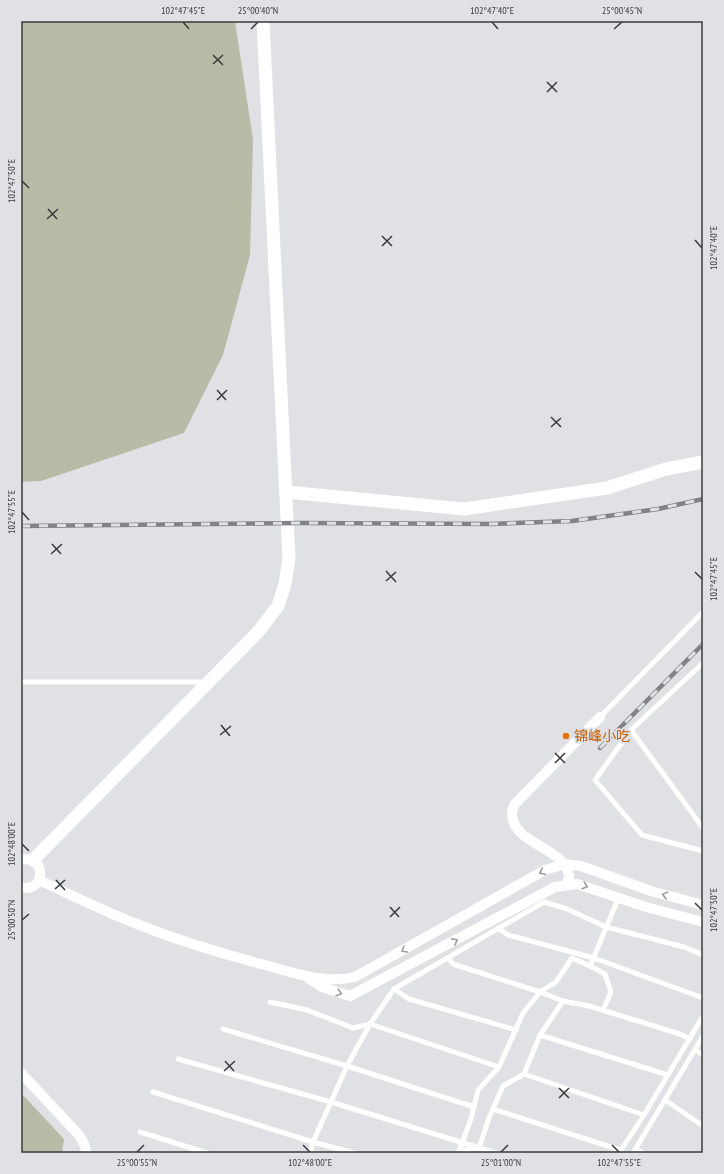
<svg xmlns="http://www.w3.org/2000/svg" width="724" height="1174" font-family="'PT Sans Narrow','Noto Sans SC',sans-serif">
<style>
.green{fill:#b6bca6}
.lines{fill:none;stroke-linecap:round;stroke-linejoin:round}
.service{stroke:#fff;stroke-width:5}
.minor{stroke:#fff;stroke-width:10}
.tertiary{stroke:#fff;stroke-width:13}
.rail-casing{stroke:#828385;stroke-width:4.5}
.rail{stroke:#dfe1e4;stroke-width:3;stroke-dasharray:9;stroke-linecap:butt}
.oneway{stroke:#9c9c9d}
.ticks{fill:none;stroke:#393a3b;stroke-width:1.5}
.food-dot{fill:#e8710a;stroke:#dfe1e4;stroke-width:1.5}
.labels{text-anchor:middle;stroke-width:3.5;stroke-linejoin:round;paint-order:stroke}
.food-label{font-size:14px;fill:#c56008;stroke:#dfe1e4;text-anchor:start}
.neatline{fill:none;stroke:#393a3b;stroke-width:1.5}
.ticks-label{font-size:10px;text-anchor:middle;fill:#393a3b}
</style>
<rect width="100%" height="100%" fill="#dfe1e4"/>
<!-- green -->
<g class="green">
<path d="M21,21H235L253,140L250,255L223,355L184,433L41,481L21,482Z"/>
<path d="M21,1093L64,1139L62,1153H21Z"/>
</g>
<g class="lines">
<!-- service -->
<g class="service">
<path d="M703,663L631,730L703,828"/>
<path d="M21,682H206"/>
<path d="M600,717L703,612"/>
<path d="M631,730L595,780L642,835L703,851"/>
<path d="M498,928L508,935L594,958L703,998"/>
<path d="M448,958L453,964L540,992L563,1001L589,1006L680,1034L690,1039"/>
<path d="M394,989L409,999L516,1030"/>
<path d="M270,1002L307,1010L353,1028L370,1024L499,1067"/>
<path d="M603,1010L611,992L605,974L590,966L619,897"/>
<path d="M223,1029L347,1066L474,1107"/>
<path d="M540,1035L668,1075"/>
<path d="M695,1050L703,1055"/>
<path d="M178,1059L331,1102L496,1153"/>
<path d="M524,1074L644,1115"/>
<path d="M153,1092L313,1142L354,1153"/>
<path d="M665,1100L703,1126"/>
<path d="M493,1109L620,1150"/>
<path d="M140,1132L207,1153"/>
<path d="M636,1149L643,1153"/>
<path d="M459,1151L471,1119L478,1090L499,1067L523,1013L540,992L556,982L572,958L590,966"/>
<path d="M310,1153L313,1142L347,1066L370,1024L394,989L544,902L567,909L606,927L684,947L703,955"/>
<path d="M458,1153L459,1151L479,1148L489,1118L503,1086L524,1074L540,1035L563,1001"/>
<path d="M619,1153L644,1115L703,1016"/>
<path d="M633,1153L703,1036"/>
</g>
<!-- minor -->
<g class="minor">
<path d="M21,860C46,852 47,894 21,887"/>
<path d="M39,880C73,896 107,913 142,926C183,942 226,955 269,966C297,974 326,984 355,977L545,870L564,864L581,866L651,891L703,905"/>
<path d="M566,885C567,882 569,879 569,876C565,847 513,845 512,814C512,811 513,808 514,805L600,717"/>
<path d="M308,978L322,987L350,996L555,887L577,884L646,907L703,922"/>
<path d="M21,1073L79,1135L85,1146L86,1153"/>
</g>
<!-- tertiary -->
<g class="tertiary">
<path d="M286,492L464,509L607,488L666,469L703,462"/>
<path d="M33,860L258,632L278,606L285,584L289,559L263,21"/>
</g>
<!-- rail casing -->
<g class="rail-casing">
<g id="rail">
<path d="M21,526L300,523L491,524L572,521L658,509L703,499"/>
<path d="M600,748L703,644"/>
</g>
</g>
<!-- rail -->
<use href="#rail" class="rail"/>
</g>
<!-- one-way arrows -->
<defs><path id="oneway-chevron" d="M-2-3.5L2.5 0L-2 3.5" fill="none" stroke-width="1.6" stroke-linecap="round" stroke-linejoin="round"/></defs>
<g class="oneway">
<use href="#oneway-chevron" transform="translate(542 872) rotate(154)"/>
<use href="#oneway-chevron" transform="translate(585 886) rotate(19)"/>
<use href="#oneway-chevron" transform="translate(665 895) rotate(-165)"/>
<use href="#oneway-chevron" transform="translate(455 941) rotate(-28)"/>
<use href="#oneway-chevron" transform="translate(404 950) rotate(150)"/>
<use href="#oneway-chevron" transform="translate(339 993) rotate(18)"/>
</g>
<!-- ticks -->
<path class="ticks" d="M183,22L189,29M492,22L498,29M251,29L258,22M614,29L622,22M213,55L223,65M213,64L223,55M547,82L557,92M547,92L557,82M22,181L29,188M48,209L57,219M47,219L58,209M382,236L392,246M695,240L702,248M382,246L392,236M217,390L226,400M217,400L227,390M551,417L561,427M551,427L561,418M22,512L29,520M52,544L61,554M51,554L62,544M386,571L396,582M695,572L702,579M386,581L396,572M221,725L230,736M220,735L231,726M555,753L565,763M555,763L565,753M22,844L29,851M56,880L65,890M55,889L65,880M695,903L702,910M390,907L399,917M390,917L400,907M22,920L29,914M225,1061L234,1071M224,1071L235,1061M559,1088L569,1098M559,1098L569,1088M303,1145L310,1152M612,1145L619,1152M137,1152L144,1145M501,1152L508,1145"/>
<!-- markers -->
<circle class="food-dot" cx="566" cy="736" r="4"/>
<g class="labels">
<!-- food labels -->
<g class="food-label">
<text x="574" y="741">锦峰小吃</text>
</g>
</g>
<!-- border -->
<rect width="724" height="1174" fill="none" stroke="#dfe1e4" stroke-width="44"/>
<rect x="22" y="22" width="680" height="1130" class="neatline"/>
<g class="ticks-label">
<text x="183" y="14">102°47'45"E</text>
<text x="258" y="14">25°00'40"N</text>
<text x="492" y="14">102°47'40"E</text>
<text x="622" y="14">25°00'45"N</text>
<text transform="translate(11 181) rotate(-90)" y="4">102°47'50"E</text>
<text transform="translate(713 248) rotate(-90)" y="4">102°47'40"E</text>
<text transform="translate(11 512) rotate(-90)" y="4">102°47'55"E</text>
<text transform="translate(713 579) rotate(-90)" y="4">102°47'45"E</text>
<text transform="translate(11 844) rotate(-90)" y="4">102°48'00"E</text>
<text transform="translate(713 910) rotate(-90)" y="4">102°47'50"E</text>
<text transform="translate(11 920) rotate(-90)" y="4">25°00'50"N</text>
<text x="137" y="1166">25°00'55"N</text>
<text x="310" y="1166">102°48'00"E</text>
<text x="501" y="1166">25°01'00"N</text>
<text x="619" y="1166">102°47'55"E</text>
</g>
</svg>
